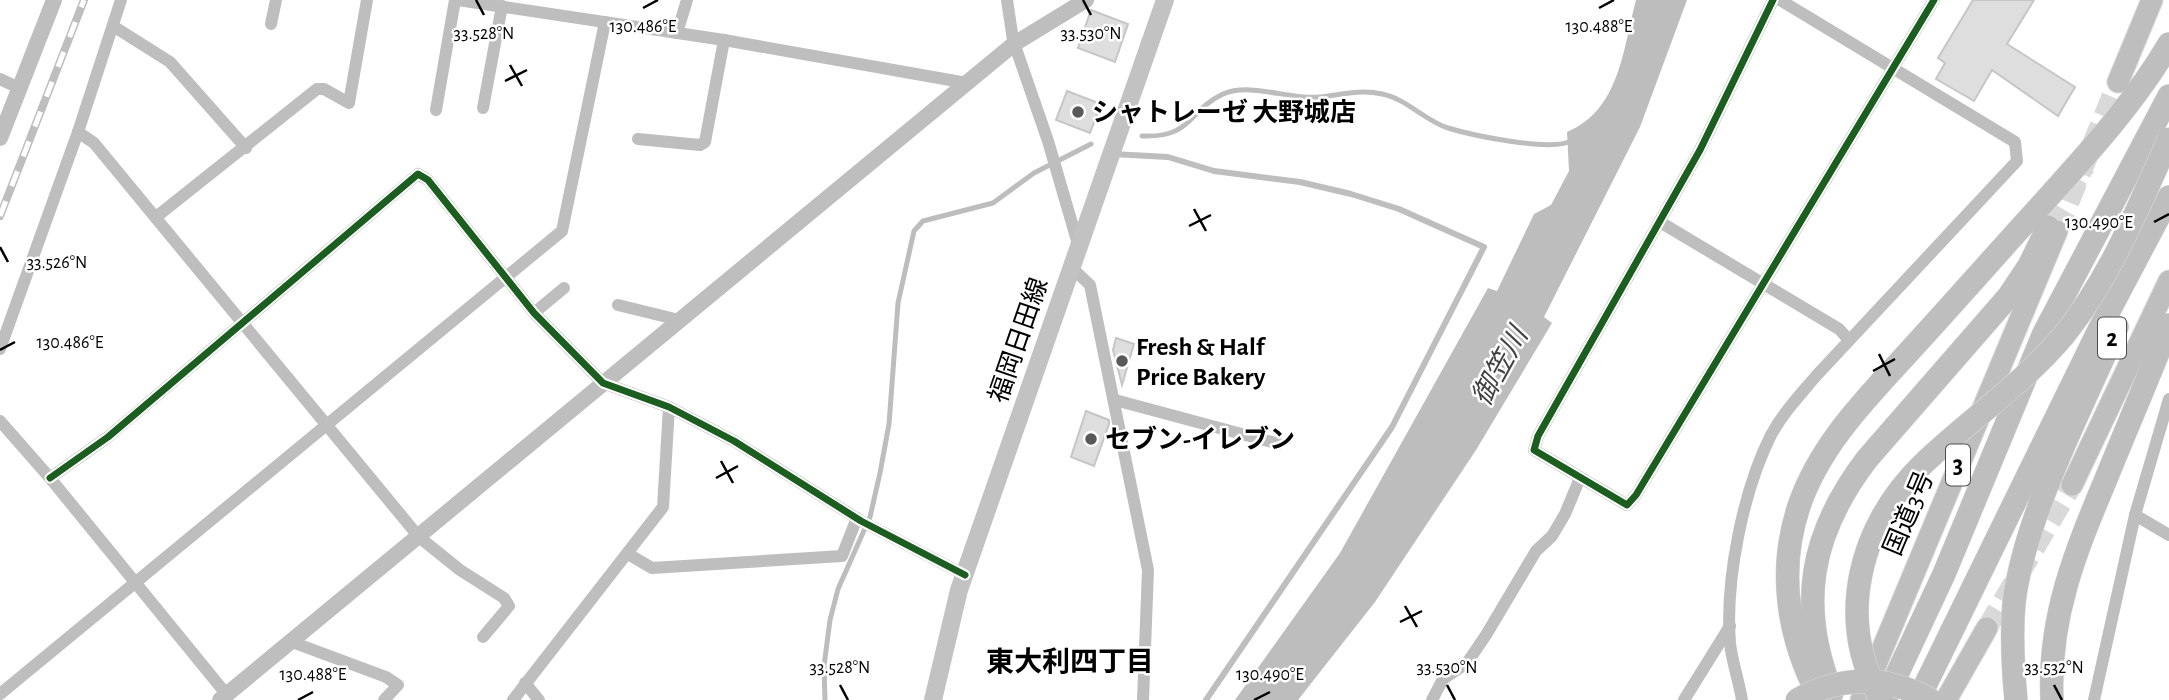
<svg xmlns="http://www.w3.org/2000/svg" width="2169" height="700" font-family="'Alegreya Sans','Noto Sans JP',sans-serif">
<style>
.water{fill:#bdbdbd}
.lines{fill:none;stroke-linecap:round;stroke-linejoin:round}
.stream{stroke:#bdbdbd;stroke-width:5}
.building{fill:#dedede;stroke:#c6c6c6;stroke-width:2}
.trunk-tunnel{stroke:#d9d9d9;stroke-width:21;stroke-dasharray:21 10;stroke-linecap:butt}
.motorway-tunnel{stroke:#d9d9d9;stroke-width:23;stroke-dasharray:23 11;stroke-linecap:butt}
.trunk-casing{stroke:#dbdbdb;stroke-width:23}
.motorway-casing{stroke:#dbdbdb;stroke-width:24}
.service{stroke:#bebebe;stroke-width:6}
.minor{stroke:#bebebe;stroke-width:12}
.tertiary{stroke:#bebebe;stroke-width:16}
.secondary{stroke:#c2c2c2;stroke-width:18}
.trunk{stroke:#bebebe;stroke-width:21}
.motorway{stroke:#bebebe;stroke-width:23}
.rail-casing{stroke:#bebebe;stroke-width:8}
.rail{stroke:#fff;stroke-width:5;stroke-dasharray:16;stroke-linecap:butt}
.motorway-bridge-casing{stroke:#dbdbdb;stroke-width:24;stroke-linecap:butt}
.motorway-bridge{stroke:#bebebe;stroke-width:23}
.cycleway-casing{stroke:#fff;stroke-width:11}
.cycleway{stroke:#1b5e20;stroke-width:7}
.ticks{fill:none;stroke:#000;stroke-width:2.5}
.poi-dot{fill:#595959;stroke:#fff;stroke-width:2.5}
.labels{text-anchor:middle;stroke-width:5;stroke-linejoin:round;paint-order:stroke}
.shield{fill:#fff;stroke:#4c4c4c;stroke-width:2}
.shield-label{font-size:24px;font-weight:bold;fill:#000}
.poi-label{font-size:26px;font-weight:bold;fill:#000;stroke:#fff;text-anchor:start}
.street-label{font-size:26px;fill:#000;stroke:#fff}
.water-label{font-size:28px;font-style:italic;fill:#424242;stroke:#fff}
.neighbourhood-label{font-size:28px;font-weight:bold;fill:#000;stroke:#fff}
.ticks-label{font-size:18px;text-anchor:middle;fill:#000;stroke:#fff;stroke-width:5;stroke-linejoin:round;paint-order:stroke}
</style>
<rect width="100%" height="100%" fill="#fff"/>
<!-- water -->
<path class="water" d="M1636,0H1687L1640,127L1544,317L1552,323L1476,450L1375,602L1298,700H1235L1340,553L1488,288L1497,291L1534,214L1551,205L1569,171L1567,132C1620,110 1623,49 1636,0Z"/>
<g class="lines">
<!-- stream -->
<g class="stream">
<path d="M1142,136C1193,138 1187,111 1223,94C1251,82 1289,100 1319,97C1341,95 1359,89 1382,94C1407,99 1425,121 1448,128C1471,135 1554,153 1573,140"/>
<path d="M825,700L824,666L830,620L838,589L870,517L880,473L889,424L898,303L914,231L923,221L993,203L1034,173L1091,144"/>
</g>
</g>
<!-- building -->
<g class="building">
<path d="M1973,0H2034L2007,44L2075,87L2058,116L1992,70L1974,101L1936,79L1945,63L1938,58Z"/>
<path d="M1091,10L1128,24L1115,62L1078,48Z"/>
<path d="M1067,91L1101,104L1090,133L1056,120Z"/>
<path d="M1116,338L1134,344L1122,385L1113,350Z"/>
<path d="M1086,411L1109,420V424L1094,466L1071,457Z"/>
</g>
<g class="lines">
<!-- trunk-tunnel -->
<g class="trunk-tunnel">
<path d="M2057,231L2118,82"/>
<path d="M1987,628L2072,485"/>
</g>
<!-- motorway-tunnel -->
<path class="motorway-tunnel" d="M2048,227L2084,166"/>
<!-- trunk casing -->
<g class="trunk-casing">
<g id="trunk">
<path d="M2118,82L2152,0"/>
<path d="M2072,485L2169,281"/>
<path d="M1861,700L2057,231"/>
<path d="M1946,700L1987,628"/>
</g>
</g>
<!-- motorway casing -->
<g class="motorway-casing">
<g id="motorway">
<path d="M1832,693C1797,605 1810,534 1867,459L2009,296L2029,266L2048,227"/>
<path d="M1821,700C1788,640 1777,572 1799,506C1821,441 1872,393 1916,344C1959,297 2001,249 2044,202C2089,152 2135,102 2169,44"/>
<path d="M1885,700L1944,574L2044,333L2169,96"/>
<path d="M1918,700L2100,328L2169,197"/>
<path d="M2016,700C2013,668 2011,636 2014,603C2024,517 2082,408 2117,327"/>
<path d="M2052,700C2048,618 2075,553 2106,479C2127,427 2149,377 2169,325"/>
</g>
</g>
<!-- service -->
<path class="service" d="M1112,154L1168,157L1214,171L1300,182L1351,194L1399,209L1484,247L1392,427L1206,700"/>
<!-- minor -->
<g class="minor">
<path d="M458,0L724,40L967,83"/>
<path d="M1007,0L1013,40L1048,141L1078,244"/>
<path d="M1773,0L1700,150L1538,436L1534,450L1627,505L1636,495L1934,0"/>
<path d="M271,24L276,0"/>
<path d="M113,26L170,62L246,148"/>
<path d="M677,33L687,0"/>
<path d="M0,79L19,88"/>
<path d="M483,108L502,6"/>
<path d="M436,110L455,0"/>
<path d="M78,132L94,143L419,537L460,570L504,598L509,606L483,637"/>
<path d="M638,139L700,145L705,142L724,40"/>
<path d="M156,217L317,89H324L349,103L367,0"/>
<path d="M1660,222L1839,329L1849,340"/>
<path d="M1071,267L1090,285L1148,570L1143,700"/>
<path d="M618,305L679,320"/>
<path d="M534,313L564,288"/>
<path d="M0,349L78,132L121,0"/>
<path d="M1115,400L1279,444"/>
<path d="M0,421L50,478L227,695"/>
<path d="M50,478L108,437L418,174L428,180L534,313L603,383L669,407L734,441L861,521L965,575"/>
<path d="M2135,515L2169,535"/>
<path d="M628,554L652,568L842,556L857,518"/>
<path d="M292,642L386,677L398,685L384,700"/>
<path d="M525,683L539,700"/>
<path d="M0,694L562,231L605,22"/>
<path d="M513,700L663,507L669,407"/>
<path d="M1432,700L1443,679L1467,663L1486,635L1536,551L1552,536L1565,514L1580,478"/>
<path d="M1684,700L1730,626"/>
<path d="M1742,700C1739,681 1732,662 1730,643C1725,580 1743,491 1771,435C1783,413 1800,395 1816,376L2017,161L2015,142L1780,0"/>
<path d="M2094,700L2135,515L2169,399"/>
</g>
<!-- tertiary -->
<g class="tertiary">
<path d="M0,138L54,0"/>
<path d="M220,700L1014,44L1086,0"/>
</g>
<!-- secondary -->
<path class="secondary" d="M933,700L959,590L1165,0"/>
<!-- trunk -->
<use href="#trunk" class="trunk"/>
<!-- motorway -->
<use href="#motorway" class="motorway"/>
<!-- rail casing -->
<g class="rail-casing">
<path id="rail" d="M0,216L84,0"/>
</g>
<!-- rail -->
<use href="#rail" class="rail"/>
<!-- motorway-bridge casing -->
<g class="motorway-bridge-casing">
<g id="motorway-bridge">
<path d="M1797,700C1842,675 1886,675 1931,700"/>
<path d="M1881,700C1835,619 1859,526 1923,464C1969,420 2023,384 2064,335C2110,278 2139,206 2169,139"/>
</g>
</g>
<!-- motorway-bridge -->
<use href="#motorway-bridge" class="motorway-bridge"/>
<!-- cycleway casing -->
<g class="cycleway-casing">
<g id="cycleway">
<path d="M1773,0L1700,150L1538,436L1534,450L1627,505L1636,495L1934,0"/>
<path d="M50,478L108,437L418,174L428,180L534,313L603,383L669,407L734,441L861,521L965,575"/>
</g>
</g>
<!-- cycleway -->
<use href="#cycleway" class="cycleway"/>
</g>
<!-- ticks -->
<path class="ticks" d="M476,0L484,15M1083,0L1091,15M643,8L658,0M1599,8L1614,0M510,65L522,86M505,81L527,70M1194,209L1206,231M2154,222L2169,214M1189,226L1211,215M0,247L8,262M0,350L15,342M1879,354L1890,376M1873,371L1895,359M721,461L733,483M716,478L738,466M1405,606L1417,627M1400,622L1422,611M840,685L848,700M1447,685L1455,700M2054,685L2062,700M298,700L313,692M1254,700L1270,692"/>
<!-- markers -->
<g class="poi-dot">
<circle cx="1078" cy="112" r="7"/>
<circle cx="1122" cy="361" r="7"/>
<circle cx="1091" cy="439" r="7"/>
</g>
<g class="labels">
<!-- shield labels -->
<g class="shield">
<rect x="2098" y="317.5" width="28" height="41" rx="5"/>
<rect x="1946" y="444.5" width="24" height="41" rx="5"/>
</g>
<g class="shield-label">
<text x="2112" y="346">2</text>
<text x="1958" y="473">3</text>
</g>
<!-- poi labels -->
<g class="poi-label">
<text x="1092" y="121">シャトレーゼ 大野城店</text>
<text x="1136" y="355">Fresh &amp; Half<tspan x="1136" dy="30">Price Bakery</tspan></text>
<text x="1105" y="448">セブン-イレブン</text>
</g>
<!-- street labels -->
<g class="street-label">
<text transform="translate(1018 340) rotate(-71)" y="9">福岡日田線</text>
<text transform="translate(1908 513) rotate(-67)" y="9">国道3号</text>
</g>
<!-- water labels -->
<g class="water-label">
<text transform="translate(1499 366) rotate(-61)" y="10">御笠川</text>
</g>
<!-- neighbourhood labels -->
<g class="neighbourhood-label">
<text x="1070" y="671">東大利四丁目</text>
</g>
</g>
<g class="ticks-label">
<text x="1599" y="32">130.488°E</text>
<text x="643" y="32">130.486°E</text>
<text x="484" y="39">33.528°N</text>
<text x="1091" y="39">33.530°N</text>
<text x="2099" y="228">130.490°E</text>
<text x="57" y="268">33.526°N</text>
<text x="70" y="348">130.486°E</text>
<text x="840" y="673">33.528°N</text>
<text x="1447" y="673">33.530°N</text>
<text x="2054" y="673">33.532°N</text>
<text x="313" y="680">130.488°E</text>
<text x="1270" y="680">130.490°E</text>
</g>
</svg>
